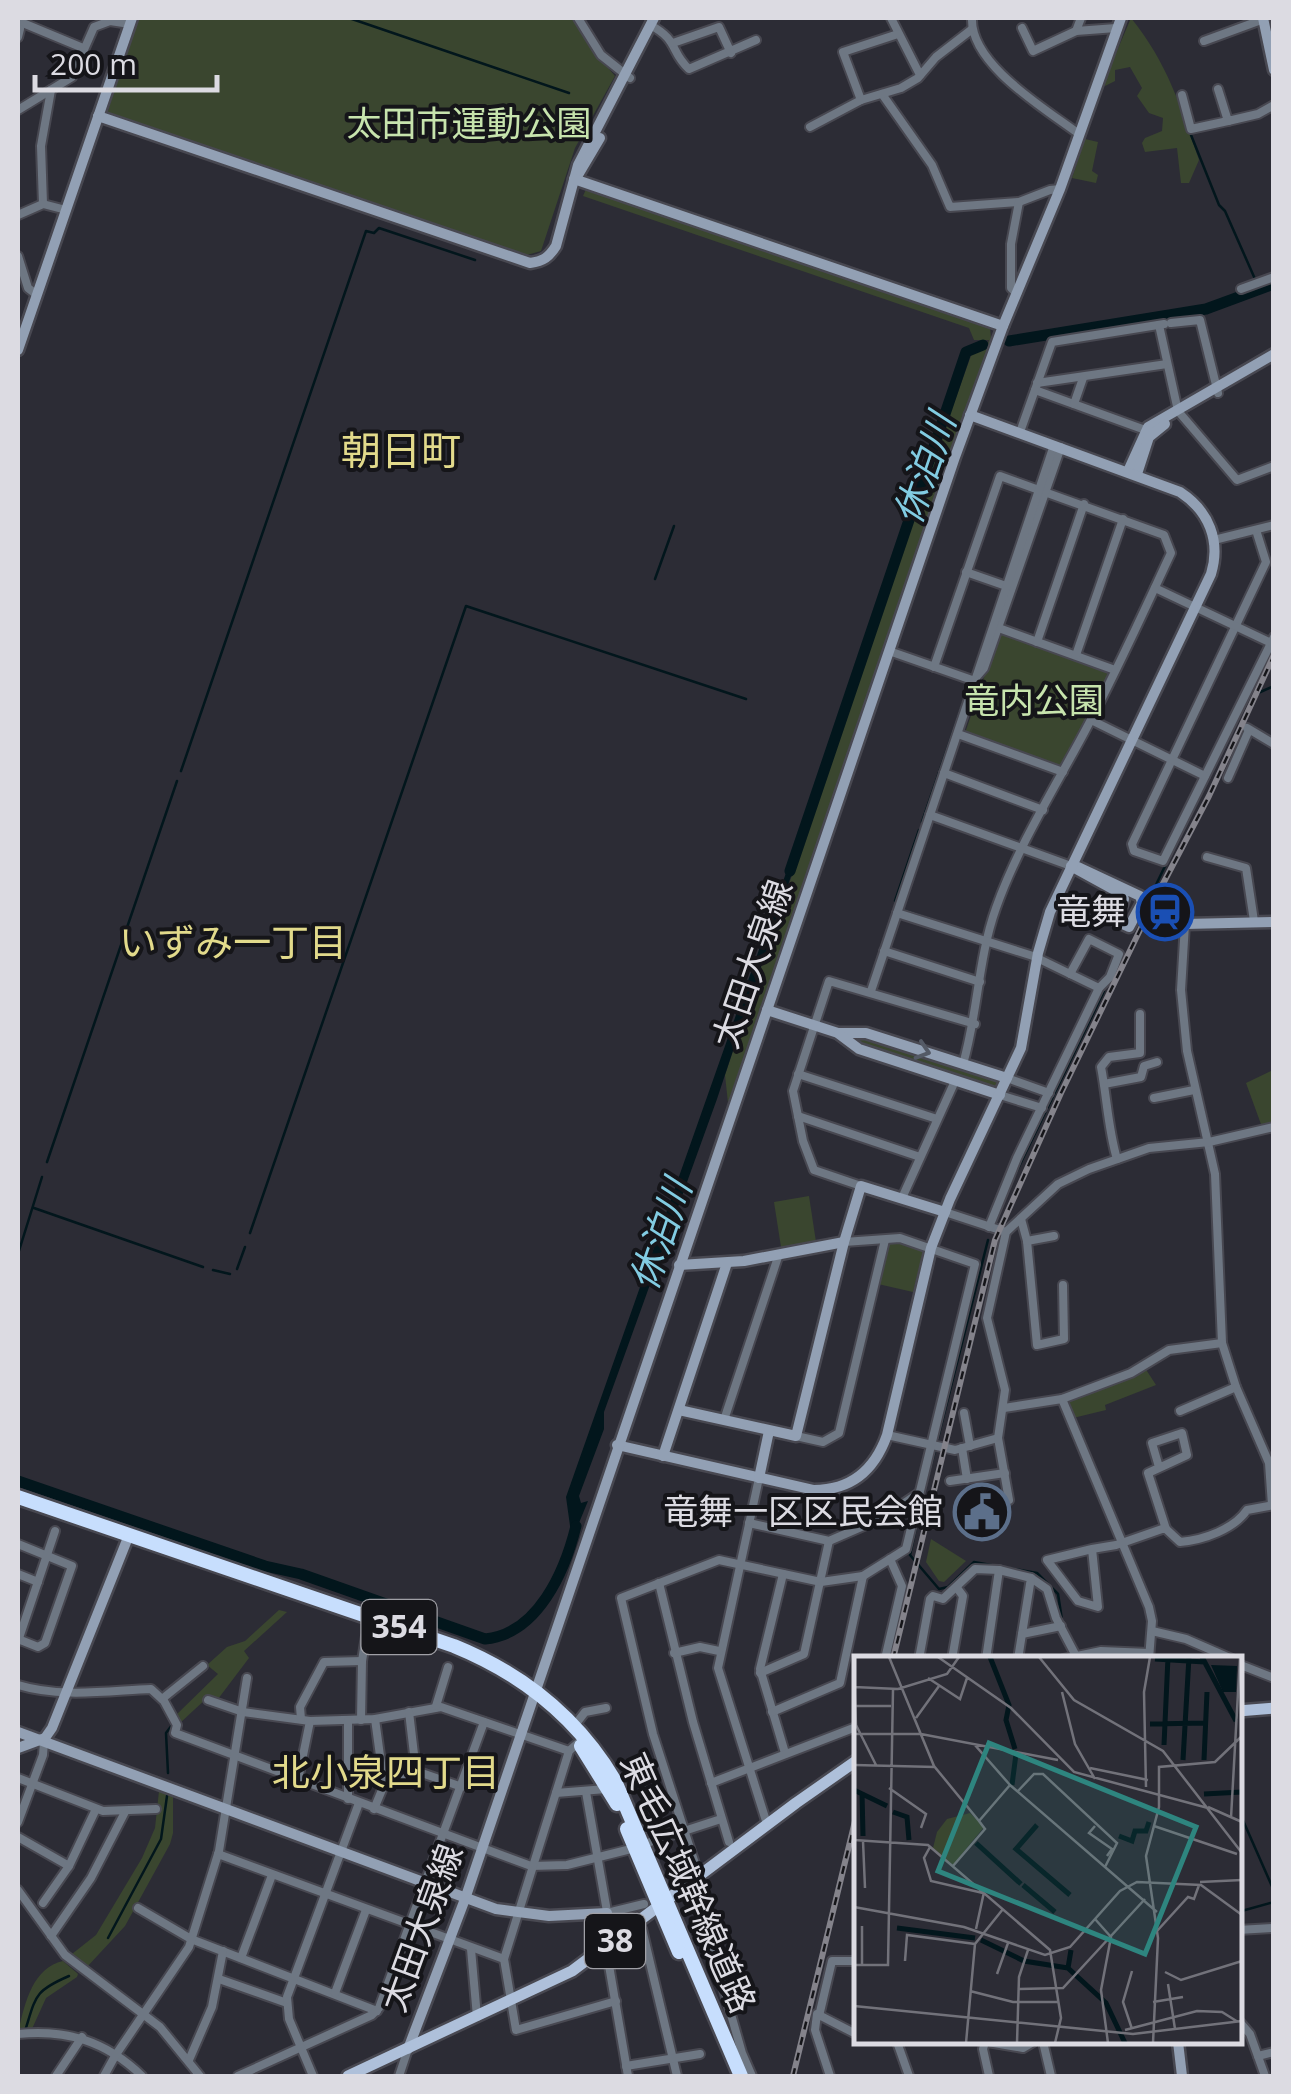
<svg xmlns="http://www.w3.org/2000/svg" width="1291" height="2094" font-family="'Open Sans','Noto Sans JP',sans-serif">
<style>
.green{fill:#3a462f}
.water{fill:#02161c}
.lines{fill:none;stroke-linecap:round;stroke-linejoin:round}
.stream{stroke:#02161c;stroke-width:2.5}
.river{stroke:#02161c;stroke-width:11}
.street-casing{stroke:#484851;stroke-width:12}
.secondary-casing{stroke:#484851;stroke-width:15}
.primary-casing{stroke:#484851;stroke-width:16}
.highway-casing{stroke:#484851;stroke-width:19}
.street{stroke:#6e7783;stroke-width:8}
.secondary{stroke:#92a0b4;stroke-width:10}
.primary{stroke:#aec0da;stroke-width:11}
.highway{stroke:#c7defd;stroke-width:14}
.rail-casing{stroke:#84838b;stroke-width:6}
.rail{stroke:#151519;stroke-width:2.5;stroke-dasharray:8;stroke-linecap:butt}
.oneway{stroke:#545a66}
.labels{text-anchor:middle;stroke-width:8;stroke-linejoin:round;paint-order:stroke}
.shield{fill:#151519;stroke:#a0a0a6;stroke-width:2.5}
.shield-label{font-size:32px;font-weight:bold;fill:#dcdbe2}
.park-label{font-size:35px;fill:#c7e4ad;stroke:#151519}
.poi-label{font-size:35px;fill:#dcdbe2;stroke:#151519;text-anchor:end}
.street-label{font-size:35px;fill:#dcdbe2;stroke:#151519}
.water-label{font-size:38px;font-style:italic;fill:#82cce2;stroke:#151519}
.neighbourhood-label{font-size:38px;fill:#e2da8b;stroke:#151519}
.quarter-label{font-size:40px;fill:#e2da8b;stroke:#151519}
.inset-river{fill:none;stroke:#02161c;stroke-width:5}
.inset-road{fill:none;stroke:#72727a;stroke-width:2.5}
.view{fill:#2e857f;fill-opacity:0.15;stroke:#2e857f;stroke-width:5}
.inset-edge{fill:none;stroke:#dcdbe2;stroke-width:5}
</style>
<rect width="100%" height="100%" fill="#2c2c35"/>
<!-- green -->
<g class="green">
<path d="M139,18H576L603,62L615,76L575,148L541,251L527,255L107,113Z"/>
<path d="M1131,18C1168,64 1180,105 1199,160L1189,183H1181L1177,148L1145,152L1142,143L1145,138L1162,131L1163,118L1149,113L1137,96L1142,88L1130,67L1115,70V81L1105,86V79Z"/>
<path d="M1085,139L1098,142L1092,171L1098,175L1096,183L1072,178Z"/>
<path d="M587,187L990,327L991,339L728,1103L725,1075L901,550L972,353L987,347L989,340H974L969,328L583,196Z"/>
<path d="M999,633L1109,670L1110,673L1064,765L1059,767L965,733Z"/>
<path d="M859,1036H868L999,1078L994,1091L857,1044Z"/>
<path d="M1273,1070V1124L1262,1127L1246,1083Z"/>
<path d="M809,1196L816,1242L781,1247L774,1202Z"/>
<path d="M895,1240L924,1249L913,1292L878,1284L887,1245Z"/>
<path d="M1145,1368L1156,1385L1105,1405L1106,1410L1073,1418L1066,1401Z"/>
<path d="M931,1539L966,1561L944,1582L939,1581L926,1562Z"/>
<path d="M279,1610L287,1612L244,1651L249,1658L218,1699L208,1697L180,1723L174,1717L218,1674L207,1665L227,1647L245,1641Z"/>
<path d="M159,1791L173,1796V1833L170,1844L125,1926L86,1968L72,1954L96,1935L142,1858L155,1828Z"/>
<path d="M63,1961L78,1974L77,1977L46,1998L31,2031L22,2032L19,2029C25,2002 33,1968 63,1961Z"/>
</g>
<!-- water -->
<path class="water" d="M792,856L797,858L717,1099L604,1412V1429L579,1496L581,1503L588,1501L572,1540L566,1497Z"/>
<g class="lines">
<!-- stream -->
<g class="stream">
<path d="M349,18L569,93"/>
<path d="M1191,135L1219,205L1225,211L1255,279"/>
<path d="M655,579L674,526"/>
<path d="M1258,693L1274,686"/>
<path d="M181,771L366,231L374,233L379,228L475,260"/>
<path d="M922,822L969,685"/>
<path d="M1153,891L1180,835"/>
<path d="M895,901L919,830"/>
<path d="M903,910L937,921"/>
<path d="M945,924L977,934"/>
<path d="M994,940L1010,945"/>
<path d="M1045,957L1068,968"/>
<path d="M1076,972L1099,983"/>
<path d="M47,1162L177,781"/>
<path d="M1011,1183L1104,991"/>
<path d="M34,1208L203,1267"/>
<path d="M250,1233L466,606L746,699"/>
<path d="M18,1254L42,1177"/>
<path d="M237,1269L245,1247"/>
<path d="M213,1270L230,1274"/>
<path d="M937,1442L988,1240"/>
<path d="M926,1484L935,1451"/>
<path d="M923,1496L910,1555L939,1589L948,1587L974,1562L1037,1573L1058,1594L1062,1620L1078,1651"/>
<path d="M168,1773L166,1733L172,1725"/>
<path d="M1238,1809L1274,1891"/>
<path d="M1238,1912L1274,1902"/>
<path d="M108,1938L161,1839L167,1796"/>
<path d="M25,2031C36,1996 34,1991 69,1976"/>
</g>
<!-- river -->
<g class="river">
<path d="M1009,341L1206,309L1274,284"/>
<path d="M790,871L966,352L983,345"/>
<path d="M18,1481L265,1566L301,1574L485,1639C538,1634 565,1571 576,1526"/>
</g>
<!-- street casing -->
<g class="street-casing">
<g id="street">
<path d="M578,18L601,55L630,78"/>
<path d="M891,18L920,75"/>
<path d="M972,18C970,64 1044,108 1079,134"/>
<path d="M1081,18L1076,31L1116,28"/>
<path d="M18,21L83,48"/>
<path d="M650,25C679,40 670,52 689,69L756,40"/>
<path d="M1022,28L1033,51L1076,31"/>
<path d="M18,37L20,29"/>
<path d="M1204,41L1264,19"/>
<path d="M673,43L719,27L731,53"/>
<path d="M1218,89L1228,121L1258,114L1274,105"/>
<path d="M882,94L932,165L950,207L1019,202L1050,190L1060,189"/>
<path d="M1182,95L1191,129L1228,121"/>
<path d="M861,100L843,52L898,34"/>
<path d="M18,110L72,77L94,27L110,21L130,24"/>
<path d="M810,127L861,100L901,88L918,78L936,57L971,30"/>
<path d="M43,204L41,146L51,90"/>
<path d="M18,215L43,204L66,210"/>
<path d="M18,256L28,288L37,295"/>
<path d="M1241,289L1274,277"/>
<path d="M1017,294L1011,288V244L1019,202"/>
<path d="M1171,323L1200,320L1218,393"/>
<path d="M1159,325L1178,411L1237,480L1274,466"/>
<path d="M1037,383L1167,364"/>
<path d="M1035,390L1148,431"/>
<path d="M1074,404L1083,378"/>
<path d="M1020,432L1052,342L1164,324"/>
<path d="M1256,530L1266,562L1132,844L1134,851L1163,861L1274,637"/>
<path d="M1214,540L1274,525"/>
<path d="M966,572L1009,587"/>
<path d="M1155,588L1271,643"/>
<path d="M996,627L1115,670"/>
<path d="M1037,642L1084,504"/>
<path d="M889,651L975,681"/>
<path d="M1076,655L1123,519"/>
<path d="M934,667L1000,476L1164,535L1171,553C1143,613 1116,673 1085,731C1054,789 1018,846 996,908C978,958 978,1013 963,1064"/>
<path d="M977,676L984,668L1061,447"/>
<path d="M1091,720L1205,776"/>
<path d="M1247,728L1274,744"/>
<path d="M958,734L1063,772"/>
<path d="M944,773L1043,810"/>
<path d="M1228,778L1249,730"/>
<path d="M930,815L1071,866"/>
<path d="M1207,857L1246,868L1254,921"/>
<path d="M897,913L1033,956L1099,988"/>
<path d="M1185,924L1181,990L1187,1051L1215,1174L1222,1343L1236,1387L1269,1463L1272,1505"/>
<path d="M884,951L980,982"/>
<path d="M871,991L1054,445"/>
<path d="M798,1074L937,1119"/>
<path d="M1007,1078L1049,1093"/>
<path d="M1104,1084L1141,1077L1144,1066L1157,1062"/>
<path d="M1000,1095L1042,1108"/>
<path d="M1154,1098L1194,1090"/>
<path d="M798,1116L920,1157"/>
<path d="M1117,1159C1108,1129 1107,1098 1101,1067L1109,1057L1140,1053V1014"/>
<path d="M861,1186L814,1170L803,1141L793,1091L829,981L975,1024"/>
<path d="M902,1198L955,1081"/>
<path d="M945,1212L1006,1232"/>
<path d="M1021,1219L1027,1241L1037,1345L1064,1339L1063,1285"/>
<path d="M989,1227L1017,1158L1099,988L1110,977L1119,954L1089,939L1070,974"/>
<path d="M1027,1241L1054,1236"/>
<path d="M1062,1399L1149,1607L1152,1621L1149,1659"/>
<path d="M1004,1408L1062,1399L1131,1373L1169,1350L1222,1343"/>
<path d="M1180,1411L1236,1387"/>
<path d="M964,1413L970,1446"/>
<path d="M724,1420L779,1254"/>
<path d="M887,1435L955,1450L998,1438"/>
<path d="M796,1436L823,1442L839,1433L885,1240"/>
<path d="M962,1448L967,1479"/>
<path d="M1159,1467L1152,1443L1182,1433L1187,1455L1148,1473L1166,1529"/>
<path d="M759,1478L718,1668L767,1824"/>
<path d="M950,1481L1005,1473"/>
<path d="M1009,1500L998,1438L1005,1390L987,1318L1006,1232L1058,1184L1089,1169L1149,1148L1209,1142L1274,1127"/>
<path d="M749,1523L829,1541L882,1518L919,1493"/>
<path d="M18,1544L72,1566L45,1643L38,1647L18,1639"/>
<path d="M1092,1549L1047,1560L1078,1601L1098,1607L1092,1549L1116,1545L1162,1529H1166L1180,1542C1204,1540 1234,1529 1247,1510L1274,1505"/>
<path d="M18,1574L38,1582"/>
<path d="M783,1574L760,1669L785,1753"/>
<path d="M1031,1578L1047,1589L1056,1618L1076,1656"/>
<path d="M659,1583L693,1722L729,1842"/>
<path d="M1152,1631L1186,1639L1232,1659"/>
<path d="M18,1641L55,1531"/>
<path d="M674,1653L700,1647L719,1651"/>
<path d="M885,1659L902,1586L890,1559"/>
<path d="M919,1659L930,1599L933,1596L943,1599L975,1569L999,1570L1031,1578L1022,1634"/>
<path d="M952,1659L963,1596L957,1588"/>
<path d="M986,1659L999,1570"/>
<path d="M1018,1659L1022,1634L1061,1626"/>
<path d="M1063,1659L1101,1651L1149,1653"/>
<path d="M1238,1664L1274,1678"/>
<path d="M760,1673L804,1654L829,1541"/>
<path d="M18,1685C61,1698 106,1691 151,1689L164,1701L177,1725L175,1733L531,1866L567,1865L635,1848"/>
<path d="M162,1699L203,1666"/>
<path d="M208,1700L243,1712L310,1721L375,1719L441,1707L569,1751"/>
<path d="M436,1706L448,1667"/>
<path d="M409,1712L416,1771L462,1787"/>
<path d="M772,1712L840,1683L863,1576"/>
<path d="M301,1719L300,1707L324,1662L362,1661"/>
<path d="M375,1719L384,1785"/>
<path d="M361,1720L362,1661L366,1636"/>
<path d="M575,1725L585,1712L606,1708"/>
<path d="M578,1743L569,1751L504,1959L516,2030L616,2001"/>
<path d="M18,1778L103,1811L156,1809"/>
<path d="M298,1780L310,1721"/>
<path d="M711,1783L856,1727"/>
<path d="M586,1792L612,1940"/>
<path d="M556,1793L606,1789"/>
<path d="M348,1799V1721"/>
<path d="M374,1809L384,1785L416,1771"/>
<path d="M18,1822L43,1755L44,1742"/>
<path d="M18,1837L69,1866"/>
<path d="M644,1844L721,1819"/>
<path d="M218,1854L504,1959"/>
<path d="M699,1876L653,1734L621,1598L719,1560L821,1582L863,1576L906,1549L975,1264L900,1238L844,1242"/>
<path d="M693,1881L742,2053L752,2076"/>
<path d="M18,1890L65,1955L160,2027L200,2076"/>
<path d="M43,1903L69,1866L96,1809"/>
<path d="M138,1908L191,1939L377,2011"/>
<path d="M607,1913L644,1904"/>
<path d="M642,1929L677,2076"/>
<path d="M1238,1930L1274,1928"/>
<path d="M51,1936L91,1878L125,1812"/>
<path d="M606,1948L628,2076"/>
<path d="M471,1949L477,2017"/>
<path d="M241,1958L272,1875"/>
<path d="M219,1979L287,2003"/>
<path d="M335,1993L366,1910"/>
<path d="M819,2016L832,1961H856"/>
<path d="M1238,2020L1250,2034L1265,2076"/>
<path d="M18,2034C66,2029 106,2041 142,2076"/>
<path d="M897,2042L909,2076"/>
<path d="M985,2042L983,2049L989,2076"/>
<path d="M988,2042L1023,2048L1033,2042"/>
<path d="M1043,2042L1051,2076"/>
<path d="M1258,2056L1274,2052"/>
<path d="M189,2060L212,2007L223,1951"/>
<path d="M626,2066L700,2054"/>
<path d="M56,2076L82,2037"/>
<path d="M104,2076L115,2056L189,1947L219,1851L247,1678"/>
<path d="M238,2076L372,2015L379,2008L484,1722"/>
<path d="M313,2076L289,2019L287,1997L359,1803"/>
<path d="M399,2076L408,2049"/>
<path d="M830,2076L815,2030L817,2014L856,2034"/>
</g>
</g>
<!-- secondary casing -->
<g class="secondary-casing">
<g id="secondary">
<path d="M1263,18L1274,70"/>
<path d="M98,116L530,263C544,261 549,257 556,246L578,165L654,18"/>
<path d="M578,175L600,138"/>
<path d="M574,179L1003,326"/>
<path d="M18,350L132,18"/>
<path d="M1128,471L1148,427L1274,354"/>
<path d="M1137,474L1149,437L1165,424"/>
<path d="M1071,866L1078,867L1140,896L1142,903L1129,927L1116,921L1124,899L1122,894Z"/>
<path d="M1185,924L1274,922"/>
<path d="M767,1010L838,1033H866L1007,1078"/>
<path d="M839,1034L859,1049L1000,1095"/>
<path d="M679,1265L744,1261L844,1242"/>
<path d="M679,1410L796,1436L844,1242L861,1186L945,1212"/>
<path d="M617,1445L814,1490C852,1490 875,1469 887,1435L931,1248L950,1199L1021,1048L1038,953L1050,912L1211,574C1221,541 1209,511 1180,492L970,415"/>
<path d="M663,1456L727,1263"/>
<path d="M759,1478L769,1431"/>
<path d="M18,1732L496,1909L549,1916L607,1913"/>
<path d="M18,1748L45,1738L52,1728L129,1535"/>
<path d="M1178,2042L1182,2076"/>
<path d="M408,2049L465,1899L955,457L1003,326L1060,189L1121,18"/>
</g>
</g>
<!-- primary casing -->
<g class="primary-casing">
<g id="primary">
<path d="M1238,1711L1274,1708"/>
<path d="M348,2076L572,1971L796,1803L856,1761"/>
</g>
</g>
<!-- highway casing -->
<g class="highway-casing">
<g id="highway">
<path d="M18,1497L454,1646C523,1674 577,1717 615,1781L741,2076"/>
<path d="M581,1746L617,1804"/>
<path d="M627,1829L679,1952"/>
</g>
</g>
<!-- street -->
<use href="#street" class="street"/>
<!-- secondary -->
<use href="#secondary" class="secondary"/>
<!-- primary -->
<use href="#primary" class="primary"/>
<!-- highway -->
<use href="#highway" class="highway"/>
<!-- rail casing -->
<g class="rail-casing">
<g id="rail">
<path d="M893,1659L995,1240L1061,1093L1155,899L1209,796L1274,655"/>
<path d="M793,2076L856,1817"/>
</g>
</g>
<!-- rail -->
<use href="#rail" class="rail"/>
</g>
<!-- one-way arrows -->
<defs><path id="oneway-chevron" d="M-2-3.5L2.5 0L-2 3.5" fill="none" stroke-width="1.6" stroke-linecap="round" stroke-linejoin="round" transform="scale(2.5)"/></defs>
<use class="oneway" href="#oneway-chevron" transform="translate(923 1051) rotate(18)"/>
<!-- icons -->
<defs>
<g id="station-ring" transform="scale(2.875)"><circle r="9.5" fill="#151519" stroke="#1a4fb4" stroke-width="1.5"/><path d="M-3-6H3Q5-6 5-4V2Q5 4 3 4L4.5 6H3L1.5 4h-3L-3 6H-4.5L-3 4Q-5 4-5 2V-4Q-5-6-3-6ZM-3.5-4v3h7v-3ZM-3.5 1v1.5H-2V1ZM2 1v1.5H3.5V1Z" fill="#1a4fb4"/></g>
<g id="civic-ring" transform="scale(2.875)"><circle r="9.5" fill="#151519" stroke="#5c6f8a" stroke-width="1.5"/><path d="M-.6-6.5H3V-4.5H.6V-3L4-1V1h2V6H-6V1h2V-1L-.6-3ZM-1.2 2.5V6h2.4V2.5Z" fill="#5c6f8a"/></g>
</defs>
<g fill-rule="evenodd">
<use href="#station-ring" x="1165" y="912"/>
<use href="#civic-ring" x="982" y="1512"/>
</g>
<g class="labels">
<!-- shield labels -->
<g class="shield">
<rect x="361.5" y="1600" width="75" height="54" rx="8"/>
<rect x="585" y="1914" width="60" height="54" rx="8"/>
</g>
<g class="shield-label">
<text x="399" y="1638">354</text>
<text x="615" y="1952">38</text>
</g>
<!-- park labels -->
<g class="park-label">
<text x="469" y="136">太田市運動公園</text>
<text x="1034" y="713">竜内公園</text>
</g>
<!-- poi labels -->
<g class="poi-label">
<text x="1126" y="924">竜舞</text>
<text x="943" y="1524">竜舞一区区民会館</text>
</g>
<!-- street labels -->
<g class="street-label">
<text transform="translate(753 964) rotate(-71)" y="12">太田大泉線</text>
<text transform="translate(688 1883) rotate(66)" y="12">東毛広域幹線道路</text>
<text transform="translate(422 1928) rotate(-70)" y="12">太田大泉線</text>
</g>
<!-- water labels -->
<g class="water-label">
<text transform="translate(925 469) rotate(-71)" y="13">休泊川</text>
<text transform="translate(661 1235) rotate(-71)" y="13">休泊川</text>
</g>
<!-- neighbourhood labels -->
<g class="neighbourhood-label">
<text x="233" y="956">いずみ一丁目</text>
<text x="386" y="1786">北小泉四丁目</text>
</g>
<!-- quarter labels -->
<g class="quarter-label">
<text x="401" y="465">朝日町</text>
</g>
</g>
<!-- overview -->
<g transform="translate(854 1656)">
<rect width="388" height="388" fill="#2c2c35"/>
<path d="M116,157L130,171L99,209L79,192L83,176L93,163Z" fill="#3a462f"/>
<path d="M357,9L383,10L382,36H369Z" fill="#02161c"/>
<path class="inset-river" d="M136,1L155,49L152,64L161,93M348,1L382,65M301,3L351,6M296,68L352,67M310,89L314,1M329,104L335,1M350,104L353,36M158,129L162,98M0,134L33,150M8,136L9,180M350,138L388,136M39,156L53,161L55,184M183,169L162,193L216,239M265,180L278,185L281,175H292L295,166M122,187L167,228M169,229L201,256M43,272L121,282M127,284L170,305L214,312M217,294L214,312L252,347L271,387"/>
<path class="inset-road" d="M35,1L80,110L125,165M84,1L157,52L220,116L354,152M185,1L220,44L309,95L388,197M0,18L2,69L22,109M74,22L106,43L113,22M0,31L44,33L93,18L105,1M208,36L221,88L241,123M0,50H37M62,62L85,30M0,78H67L204,104M120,88L156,129M0,109L81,111M236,112L294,124M292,131L290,36L296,1M35,132L72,158L67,172M164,135L180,118H189L263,187L251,211M354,151L388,166M377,162L386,1M125,165L156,129L303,256M241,170L235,177L258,193L253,200M300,170L383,198M0,184L74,189L196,294L207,362L201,387M9,185L11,232M76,191L70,202L77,225L129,237M99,210L131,173L125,165M346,226L388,224M0,251L110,271L191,299L216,291L266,235L283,226L347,229L388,259M241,263L257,281L247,334L254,387M122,273L130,236M303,275L334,241L340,243L345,229M51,305L53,279L121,288M0,309H34L39,34M8,309V270M311,316L327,324L388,305M143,318L154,287M314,328L321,373M165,333L209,332L291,243M116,335L159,346H205M299,346L329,341M0,350L279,378L388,365M278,373L269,346L278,315M271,374L343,355L368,356L384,366M112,387L121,288L149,253M163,387L165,321L174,294M299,387L304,282L292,200L305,151V111L361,106L388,80"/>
<path class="view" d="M135,87L342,171L291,298L84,215Z"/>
<rect width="388" height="388" class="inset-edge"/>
</g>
<!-- border -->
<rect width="1291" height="2094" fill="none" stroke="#dcdbe2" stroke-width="40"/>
<!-- scale -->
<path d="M35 75v15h182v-15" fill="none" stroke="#dcdbe2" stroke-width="5"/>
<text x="50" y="75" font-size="30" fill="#dcdbe2" stroke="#151519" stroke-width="8" paint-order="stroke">200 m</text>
</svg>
